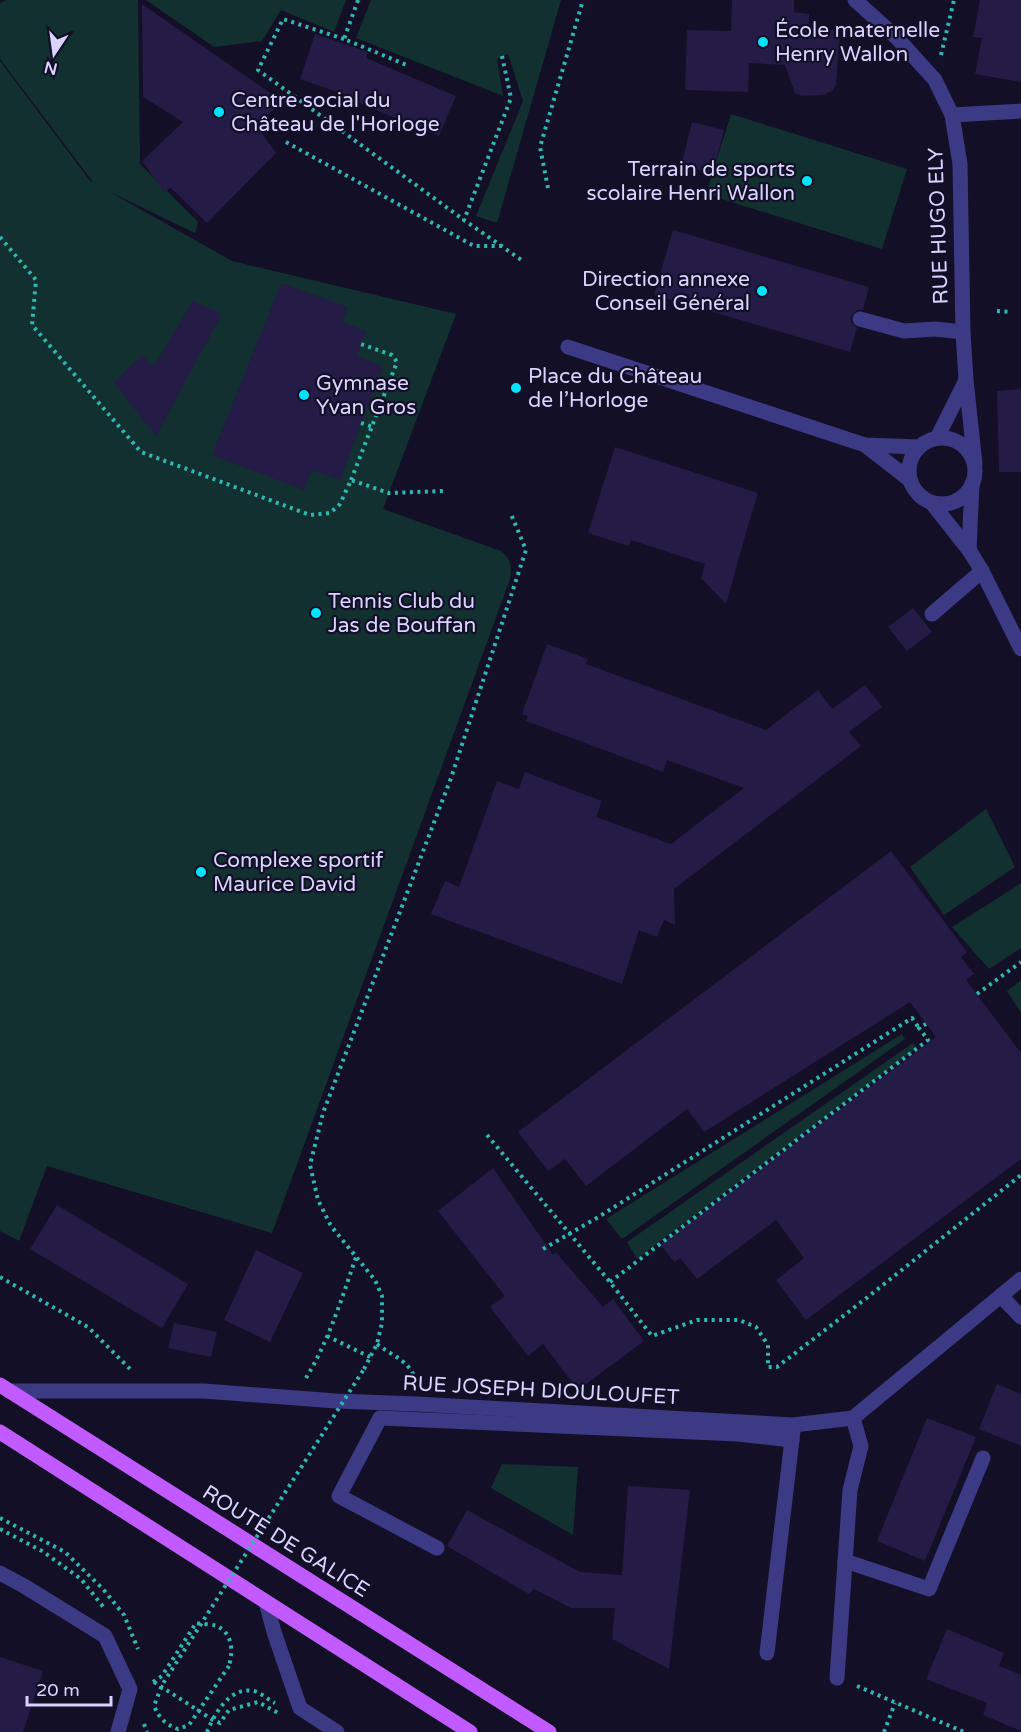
<svg xmlns="http://www.w3.org/2000/svg" width="1021" height="1732" font-family="'Varela Round',sans-serif">
<style>
.green{fill:#12302f}
.building{fill:#241b47}
.lines{fill:none;stroke-linecap:round;stroke-linejoin:round}
.path{stroke:#2fb8b0;stroke-width:4;stroke-dasharray:3 4.5;stroke-linecap:butt}
.service{stroke:#3d3a85;stroke-width:15}
.minor{stroke:#3d3a85;stroke-width:15}
.primary{stroke:#c25bff;stroke-width:15}
.path-bridge{stroke:#2fb8b0;stroke-width:4;stroke-dasharray:3 4.5;stroke-linecap:butt}
.poi-dot{fill:#00e5ff;stroke:#130f26;stroke-width:2}
.labels{text-anchor:middle;stroke-width:4.5;stroke-linejoin:round;paint-order:stroke}
.poi-label{font-size:21px;fill:#d9d4ff;stroke:#130f26;text-anchor:start}
.street-label{font-size:21px;fill:#d9d4ff;stroke:#130f26}
</style>
<rect width="100%" height="100%" fill="#130f26"/>
<!-- green -->
<g class="green">
<path d="M6,0H138L140,164L198,222L195,233L108,191L232,261L456,314L383,509L501,551C511,558 512,567 510,579L272,1233L47,1166L19,1241L0,1231V61L91,182H93L0,59V3Z"/>
<path d="M146,0H346L334,32L281,10L262,41L214,47Z"/>
<path d="M371,0H561L497,223L476,216L523,101L508,54L497,59L503,96L356,38Z"/>
<path d="M731,114L907,169L882,249L706,194Z"/>
<path d="M986,809L1015,867L944,915L910,867Z"/>
<path d="M1021,883V948L989,969L952,927Z"/>
<path d="M1021,980V1013L1007,991Z"/>
<path d="M902,1034L905,1039L622,1239L606,1219Z"/>
<path d="M913,1043L917,1048L637,1259L627,1242Z"/>
<path d="M502,1464L578,1467L573,1535L491,1488Z"/>
</g>
<!-- building -->
<g class="building">
<path d="M732,0H794V12L809,14V28L840,31L836,85L832,91L823,95L802,96L795,93L785,65L749,63L748,92L685,90L687,30L731,31Z"/>
<path d="M980,0H1021V82L975,74L982,38L973,37Z"/>
<path d="M142,4L283,102L266,116L270,125L261,132L276,153L207,223L171,188L164,192L142,161L183,122L143,97Z"/>
<path d="M315,34L368,52L366,58L456,96L439,136L359,103L360,100L300,79Z"/>
<path d="M692,122L724,130L713,173L681,166Z"/>
<path d="M673,230L869,287L863,310H857L851,316V322L857,328L850,352L654,295Z"/>
<path d="M281,283L348,307L342,322L366,331L357,356L383,366L340,480L312,470L304,490L212,455Z"/>
<path d="M193,301L222,314L156,436L114,383L142,355L154,366Z"/>
<path d="M1021,389V472H999L997,391Z"/>
<path d="M615,447L758,493L747,529L726,604L701,578L705,564L631,540L629,546L588,533Z"/>
<path d="M913,608L932,632L907,651L888,627Z"/>
<path d="M547,644L588,659L586,664L766,730L818,690L832,709L865,685L882,707L849,732L861,746L674,889L675,925L664,920L657,937L639,930L622,984L431,914L445,881L459,887L497,781L519,789L525,772L602,801L596,817L671,844L744,788L667,760L663,772L526,721L528,716L522,714Z"/>
<path d="M891,851L967,952L961,957L974,974L966,980L1021,1053V1159L806,1320L776,1280L804,1258L776,1220L697,1279L680,1258L674,1262L660,1244L936,1037L910,1002L704,1132L687,1109L586,1186L565,1159L548,1171L518,1132Z"/>
<path d="M493,1168L553,1255L556,1252L603,1307L613,1299L644,1341L578,1390L543,1344L528,1356L490,1307L505,1296L438,1211Z"/>
<path d="M57,1205L188,1284L162,1328L30,1249Z"/>
<path d="M256,1250L303,1273L270,1342L224,1320Z"/>
<path d="M174,1323L217,1332L211,1357L168,1348Z"/>
<path d="M997,1384L1021,1394V1446L979,1429Z"/>
<path d="M927,1418L976,1437L925,1561L877,1541Z"/>
<path d="M628,1486L690,1490L669,1669L612,1639L615,1608H571L534,1589L529,1594L447,1546L467,1510L580,1572L622,1575Z"/>
<path d="M947,1629L1004,1653L999,1666L1021,1675V1731L983,1715L987,1703L926,1679Z"/>
<path d="M0,1657L43,1671L23,1732H0Z"/>
</g>
<g class="lines">
<!-- path -->
<g class="path">
<path d="M358,0L344,39L409,66"/>
<path d="M344,39L283,19L258,70L464,220"/>
<path d="M941,55L954,0"/>
<path d="M502,56L511,98L464,220L523,261"/>
<path d="M286,142L474,246H502"/>
<path d="M548,188L540,147L583,0"/>
<path d="M0,237L36,280L32,325L141,452L310,515L330,513L340,504L351,480L389,493L443,491"/>
<path d="M997,311L1011,312"/>
<path d="M361,423L373,427"/>
<path d="M351,480L397,362L392,355L361,344"/>
<path d="M977,994L1021,962"/>
<path d="M487,1135L610,1282L652,1336L697,1320H739L756,1327L768,1345V1367H777L864,1300L1021,1175"/>
<path d="M543,1249L600,1216L912,1018L919,1028"/>
<path d="M0,1277L88,1327L131,1370"/>
<path d="M610,1282L928,1040L919,1028L926,1024"/>
<path d="M327,1336L370,1357"/>
<path d="M377,1344C395,1358 412,1361 416,1384"/>
<path d="M364,1369L377,1344L382,1323V1296L375,1280L331,1226L318,1200L310,1165L323,1113L451,778L526,550L511,514"/>
<path d="M306,1378C329,1340 342,1298 356,1257"/>
<path d="M0,1518L65,1552L103,1589L124,1615L138,1649"/>
<path d="M0,1529L42,1551L81,1579L105,1609"/>
<path d="M153,1682L162,1676L196,1623C202,1624 211,1624 217,1626C233,1634 233,1651 229,1666"/>
<path d="M154,1682L213,1720L220,1723L229,1710L258,1702L280,1714"/>
<path d="M857,1686L964,1732"/>
<path d="M144,1724L147,1732"/>
<path d="M207,1732C215,1713 230,1686 254,1691C262,1693 268,1700 275,1703"/>
<path d="M884,1732L895,1703"/>
</g>
<!-- service -->
<g class="service">
<path d="M952,115L1021,111"/>
<path d="M860,319L904,331L935,329L963,332"/>
<path d="M932,614L982,571"/>
<path d="M1001,1296L1021,1317"/>
<path d="M437,1548L339,1496L380,1418L738,1434L792,1440"/>
<path d="M845,1561L929,1589L983,1458"/>
<path d="M266,1602L274,1632L300,1708L337,1732"/>
<path d="M767,1653L793,1431"/>
<path d="M837,1678L850,1490L861,1446L853,1418"/>
</g>
<!-- minor -->
<g class="minor">
<path d="M855,0L897,38L935,80L952,115L960,164L963,332L966,380L975,464"/>
<path d="M568,347L865,445L919,447"/>
<path d="M937,438L966,380"/>
<circle cx="942" cy="471" r="33"/>
<path d="M865,445L910,480"/>
<path d="M931,502L969,550L982,571L1021,649"/>
<path d="M969,550L972,484"/>
<path d="M9,1391H204L336,1401L417,1404L793,1425L853,1418L1021,1279"/>
<path d="M0,1573L24,1586L105,1636L130,1689L118,1732"/>
</g>
<!-- primary -->
<g class="primary">
<path d="M0,1385L549,1732"/>
<path d="M0,1432L470,1732"/>
</g>
<!-- path-bridge -->
<path class="path-bridge" d="M229,1666L189,1725L178,1729C165,1724 160,1719 154,1706L162,1685L364,1369"/>
</g>
<!-- markers -->
<g class="poi-dot">
<circle cx="763" cy="42" r="6"/>
<circle cx="219" cy="112" r="6"/>
<circle cx="807" cy="181" r="6"/>
<circle cx="762" cy="291" r="6"/>
<circle cx="516" cy="388" r="6"/>
<circle cx="304" cy="395" r="6"/>
<circle cx="316" cy="613" r="6"/>
<circle cx="201" cy="872" r="6"/>
</g>
<g class="labels">
<!-- poi labels -->
<g class="poi-label">
<text x="775" y="37">École maternelle<tspan x="775" dy="24">Henry Wallon</tspan></text>
<text x="231" y="107">Centre social du<tspan x="231" dy="24">Château de l'Horloge</tspan></text>
<text x="795" y="176" text-anchor="end">Terrain de sports<tspan x="795" dy="24">scolaire Henri Wallon</tspan></text>
<text x="750" y="286" text-anchor="end">Direction annexe<tspan x="750" dy="24">Conseil Général</tspan></text>
<text x="528" y="383">Place du Château<tspan x="528" dy="24">de l’Horloge</tspan></text>
<text x="316" y="390">Gymnase<tspan x="316" dy="24">Yvan Gros</tspan></text>
<text x="328" y="608">Tennis Club du<tspan x="328" dy="24">Jas de Bouffan</tspan></text>
<text x="213" y="867">Complexe sportif<tspan x="213" dy="24">Maurice David</tspan></text>
</g>
<!-- street labels -->
<g class="street-label">
<text transform="translate(938 226) rotate(-92)" y="7">RUE HUGO ELY</text>
<text transform="translate(541 1390) rotate(3)" y="7">RUE JOSEPH DIOULOUFET</text>
<text transform="translate(286 1541) rotate(32)" y="7">ROUTE DE GALICE</text>
</g>
</g>
<!-- north arrow -->
<g transform="translate(54 54) rotate(193)" stroke="#130f26" stroke-width="4.5" paint-order="stroke">
<path d="M0-4.5L10 22L0 15L-10 22Z" fill="#d9d4ff"/>
<text y="-9" font-size="16" font-weight="bold" text-anchor="middle" fill="#d9d4ff">N</text>
</g>
<!-- scale -->
<path d="M27 1696v9h84v-9" fill="none" stroke="#d9d4ff" stroke-width="3"/>
<text x="36" y="1696" font-size="18" fill="#d9d4ff" stroke="#130f26" stroke-width="4.5" paint-order="stroke">20 m</text>
</svg>
